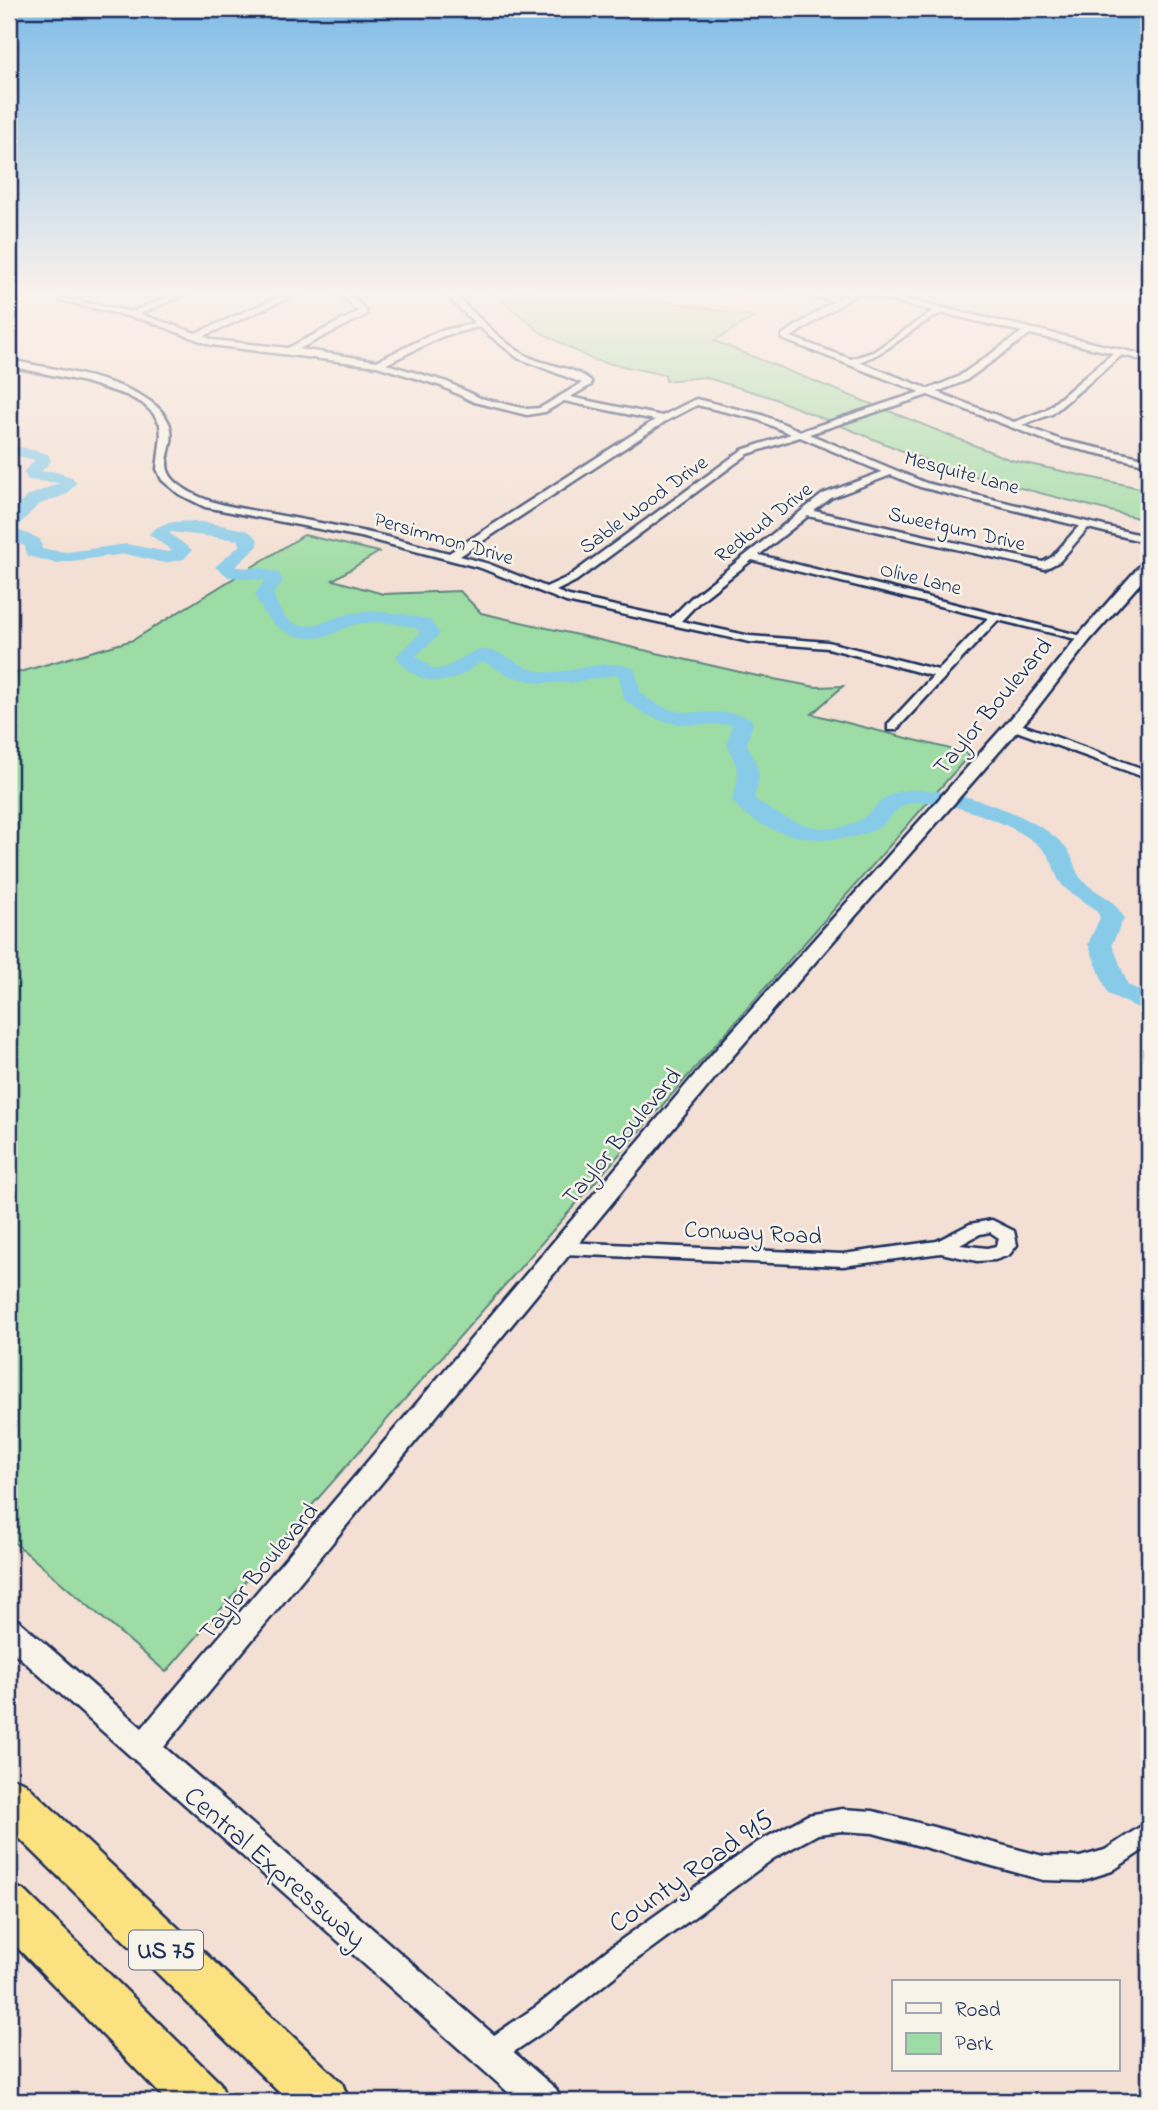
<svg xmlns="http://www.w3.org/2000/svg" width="1158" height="2110" font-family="'Indie Flower',sans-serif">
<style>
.green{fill:#9ddca4;stroke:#5c8681;stroke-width:2}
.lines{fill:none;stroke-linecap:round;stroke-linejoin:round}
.river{fill:#88cbe9;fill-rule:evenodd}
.minor-casing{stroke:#1b2f5e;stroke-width:5}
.tertiary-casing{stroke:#1b2f5e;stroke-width:5}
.motorway-casing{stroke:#1b2f5e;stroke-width:5}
.minor{fill:#f7f3e8;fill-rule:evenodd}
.tertiary{fill:#f7f3e8;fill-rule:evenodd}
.motorway{fill:#fbe180;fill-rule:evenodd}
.labels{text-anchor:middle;stroke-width:5;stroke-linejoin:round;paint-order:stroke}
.far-street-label{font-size:21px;fill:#1b2f5e;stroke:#f7f3e8}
.shield{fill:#f7f3e8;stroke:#5d6a87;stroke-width:2}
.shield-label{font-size:23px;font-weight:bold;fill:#1b2f5e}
.street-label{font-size:24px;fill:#1b2f5e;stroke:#f7f3e8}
.near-street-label{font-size:28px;fill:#1b2f5e;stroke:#f7f3e8}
</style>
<rect width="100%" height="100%" fill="#f3dfd3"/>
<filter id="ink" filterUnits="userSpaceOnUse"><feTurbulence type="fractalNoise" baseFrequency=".0143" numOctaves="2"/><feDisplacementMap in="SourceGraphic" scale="14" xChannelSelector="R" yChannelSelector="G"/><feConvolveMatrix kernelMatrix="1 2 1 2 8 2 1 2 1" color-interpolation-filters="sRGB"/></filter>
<g filter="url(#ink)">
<!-- green -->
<g class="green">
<path d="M491,291H610L754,317L714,341L1011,460L1149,490V521L947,469L770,397L704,377L666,381L665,375L593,360L540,332Z"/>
<path d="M304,535L379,552L333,580L383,594L460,591L481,613L753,675L816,687L843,686L812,714L970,754L166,1672L9,1538V675L133,640Z"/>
</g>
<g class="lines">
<!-- river -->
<path class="river" d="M9,444L48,454L51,461L41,472L52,471L72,477L76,483L67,494L38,505L15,529L40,539L42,549L67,552L126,544L168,552L172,551L149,534C168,511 222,525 248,531L257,538L258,546L235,567L261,568L279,573L283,582L273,594C292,649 324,616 359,612C383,610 407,614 430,620L440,634L416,656L433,669C452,671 463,651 483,650C505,649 520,670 544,672C575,674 604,656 635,669L641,693C681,727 709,702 750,718L753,722L747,744C758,769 763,770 754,798C781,820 831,842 864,817C876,808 881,797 897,792C940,781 1034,813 1065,846C1073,855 1073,865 1078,874C1088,892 1112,893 1124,918L1112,944L1128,985L1149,995V1013L1108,994L1088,944L1100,918L1098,913C1088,902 1074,897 1064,887C1054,877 1055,864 1047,854C1024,826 956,803 923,802C893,801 895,820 874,830C834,849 759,839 732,800C742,768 738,772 727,744L732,725C687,722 664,733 624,699L619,676L615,675L570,683H539L510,676L484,662C475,664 468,672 460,676C434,688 411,678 396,656L420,633L416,628C398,623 376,620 357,624C346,626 337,633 327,636C293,644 265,625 255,594L265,580L229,577L215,567L240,545L238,540L171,532L169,533L192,550L184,559L164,563L126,554L56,563L27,556L25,546L9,539V516L26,497L59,483L28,480L23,472L35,460L9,454Z"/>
<!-- minor casing -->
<g class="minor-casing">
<g id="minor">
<path d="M183,291H194L140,314L196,333L293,291H304L204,336L212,340L288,348L358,312L347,300L334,291C350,291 356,300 366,311V315L299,349L377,361L437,332L475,323L441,291H476L455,296C479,316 498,340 525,355C546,367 574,366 591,381V385L570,397L662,416L696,399L762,415L801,431L920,392L782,339V335L834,301L783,291H802L839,298L849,291H871L1149,356V362L1122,355L1052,414L1022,425L1061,440L1149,459V465L1055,444L928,395L809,434L926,483L1149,537V543L1088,528L1060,561L1045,569L808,516L759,555L1090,638L1084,641L998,620L896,730H888V724L933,676L828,648L750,642L566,602L481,568L361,537L205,507L179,494L162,480L157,469L161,436L160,424L153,413L142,403L126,395L85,382L9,366V360C50,369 151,380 169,423C180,450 149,466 185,489C208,504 235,507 261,512C294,518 328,524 361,531C391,537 420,546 449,553L655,420L564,401L545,412L527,415L474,402L441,386L377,366L211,345L148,321L59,300L63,298L131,312ZM858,293L933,311L873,352L851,359L791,337ZM942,313L1022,332L958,377L929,389L859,362C891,352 912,326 942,313ZM479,327L518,358L582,383L540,408L527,409L480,398L447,382L386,364L443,336ZM1030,334L1113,353L1046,410L1014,422L937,392L965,381ZM697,405L756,419L791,434L742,450L568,577L546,587L489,564L460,556L666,421ZM800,437L882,472L823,494L691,598L671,618L569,596L556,591L576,581L748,454ZM891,475L920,487L1079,526L1052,557L1043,562L814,511L831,498ZM752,560L988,618L938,670L828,642L750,636L681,621L699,602Z"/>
<path d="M705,291H738L734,293Z"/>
<path d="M1012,721L1149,771V779L1008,728L1006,725Z"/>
<path d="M992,1220L1014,1231L1017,1245L1009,1255L995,1260L977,1261L941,1253L843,1266L563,1254L557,1252L554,1248L557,1244L563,1242L843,1254L937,1241L970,1224ZM990,1232L999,1238L996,1246L987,1248L960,1245L980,1234Z"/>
<path d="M842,1809L873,1811L1043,1856L1080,1857L1105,1850L1149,1821V1846L1112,1871L1080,1881L1043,1880L873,1833L842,1831L818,1834L774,1858L625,1968L555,2024L499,2062L490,2066L481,2062L477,2053L481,2044L537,2006L607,1950L758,1842L808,1815Z"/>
</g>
</g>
<!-- tertiary casing -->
<g class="tertiary-casing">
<path id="tertiary" d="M1149,560V573L1089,641L1033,713L733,1056L164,1747L556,2089L562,2101H518L9,1648V1618L19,1621L142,1728L719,1046L1021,707L1079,635L1144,561Z"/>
</g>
<!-- motorway casing -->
<g class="motorway-casing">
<g id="motorway">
<path d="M9,1777L25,1783L342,2083L349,2101H288L9,1828Z"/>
<path d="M9,1884L25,1891L220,2083L227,2101H167L9,1939Z"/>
</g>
</g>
<!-- minor -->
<use href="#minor" class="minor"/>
<!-- tertiary -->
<use href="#tertiary" class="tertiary"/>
<!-- motorway -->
<use href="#motorway" class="motorway"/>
</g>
</g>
<!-- sky -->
<linearGradient id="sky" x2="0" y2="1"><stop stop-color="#81bde8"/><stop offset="0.5" stop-color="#faf1eb"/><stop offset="1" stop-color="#faf1eb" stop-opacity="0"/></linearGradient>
<rect width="1158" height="587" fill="url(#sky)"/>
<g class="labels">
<!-- far-street labels -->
<g class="far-street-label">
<text transform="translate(962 472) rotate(15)" y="7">Mesquite Lane</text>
<text transform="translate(643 504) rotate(-36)" y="7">Sable Wood Drive</text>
<text transform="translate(763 522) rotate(-38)" y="7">Redbud Drive</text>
<text transform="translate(957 528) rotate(13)" y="7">Sweetgum Drive</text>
<text transform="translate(444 538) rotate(16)" y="7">Persimmon Drive</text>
<text transform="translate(921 578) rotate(14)" y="7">Olive Lane</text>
</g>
<!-- shield labels -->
<rect class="shield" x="129" y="1930.5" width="74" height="39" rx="5"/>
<g class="shield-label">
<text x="166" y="1958">US 75</text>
</g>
<!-- street labels -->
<g class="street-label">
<text transform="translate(992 706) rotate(-50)" y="8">Taylor Boulevard</text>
<text transform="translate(621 1136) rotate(-50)" y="8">Taylor Boulevard</text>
<text transform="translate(753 1232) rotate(3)" y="8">Conway Road</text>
<text transform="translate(258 1571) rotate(-50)" y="8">Taylor Boulevard</text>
</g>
<!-- near-street labels -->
<g class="near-street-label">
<text transform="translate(276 1866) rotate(41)" y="10">Central Expressway</text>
<text transform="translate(690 1870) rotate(-35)" y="10">County Road 915</text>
</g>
</g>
<!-- margin -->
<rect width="1158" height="2110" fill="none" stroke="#f7f3e8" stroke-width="35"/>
<rect x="18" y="18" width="1123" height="2075" fill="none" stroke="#1b2f5e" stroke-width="2.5" filter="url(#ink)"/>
<!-- legend -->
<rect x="892" y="1980" width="228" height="91" fill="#f7f3e8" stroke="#9fa5b1" stroke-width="2"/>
<rect x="906" y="2003" width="35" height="10" fill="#f7f3e8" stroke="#9fa5b1" stroke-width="2"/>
<text x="955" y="2016" font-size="21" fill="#1b2f5e">Road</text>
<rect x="906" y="2033" width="35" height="21" fill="#9ddca4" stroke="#9fa5b1" stroke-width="2"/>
<text x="955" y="2050" font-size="21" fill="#1b2f5e">Park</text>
</svg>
